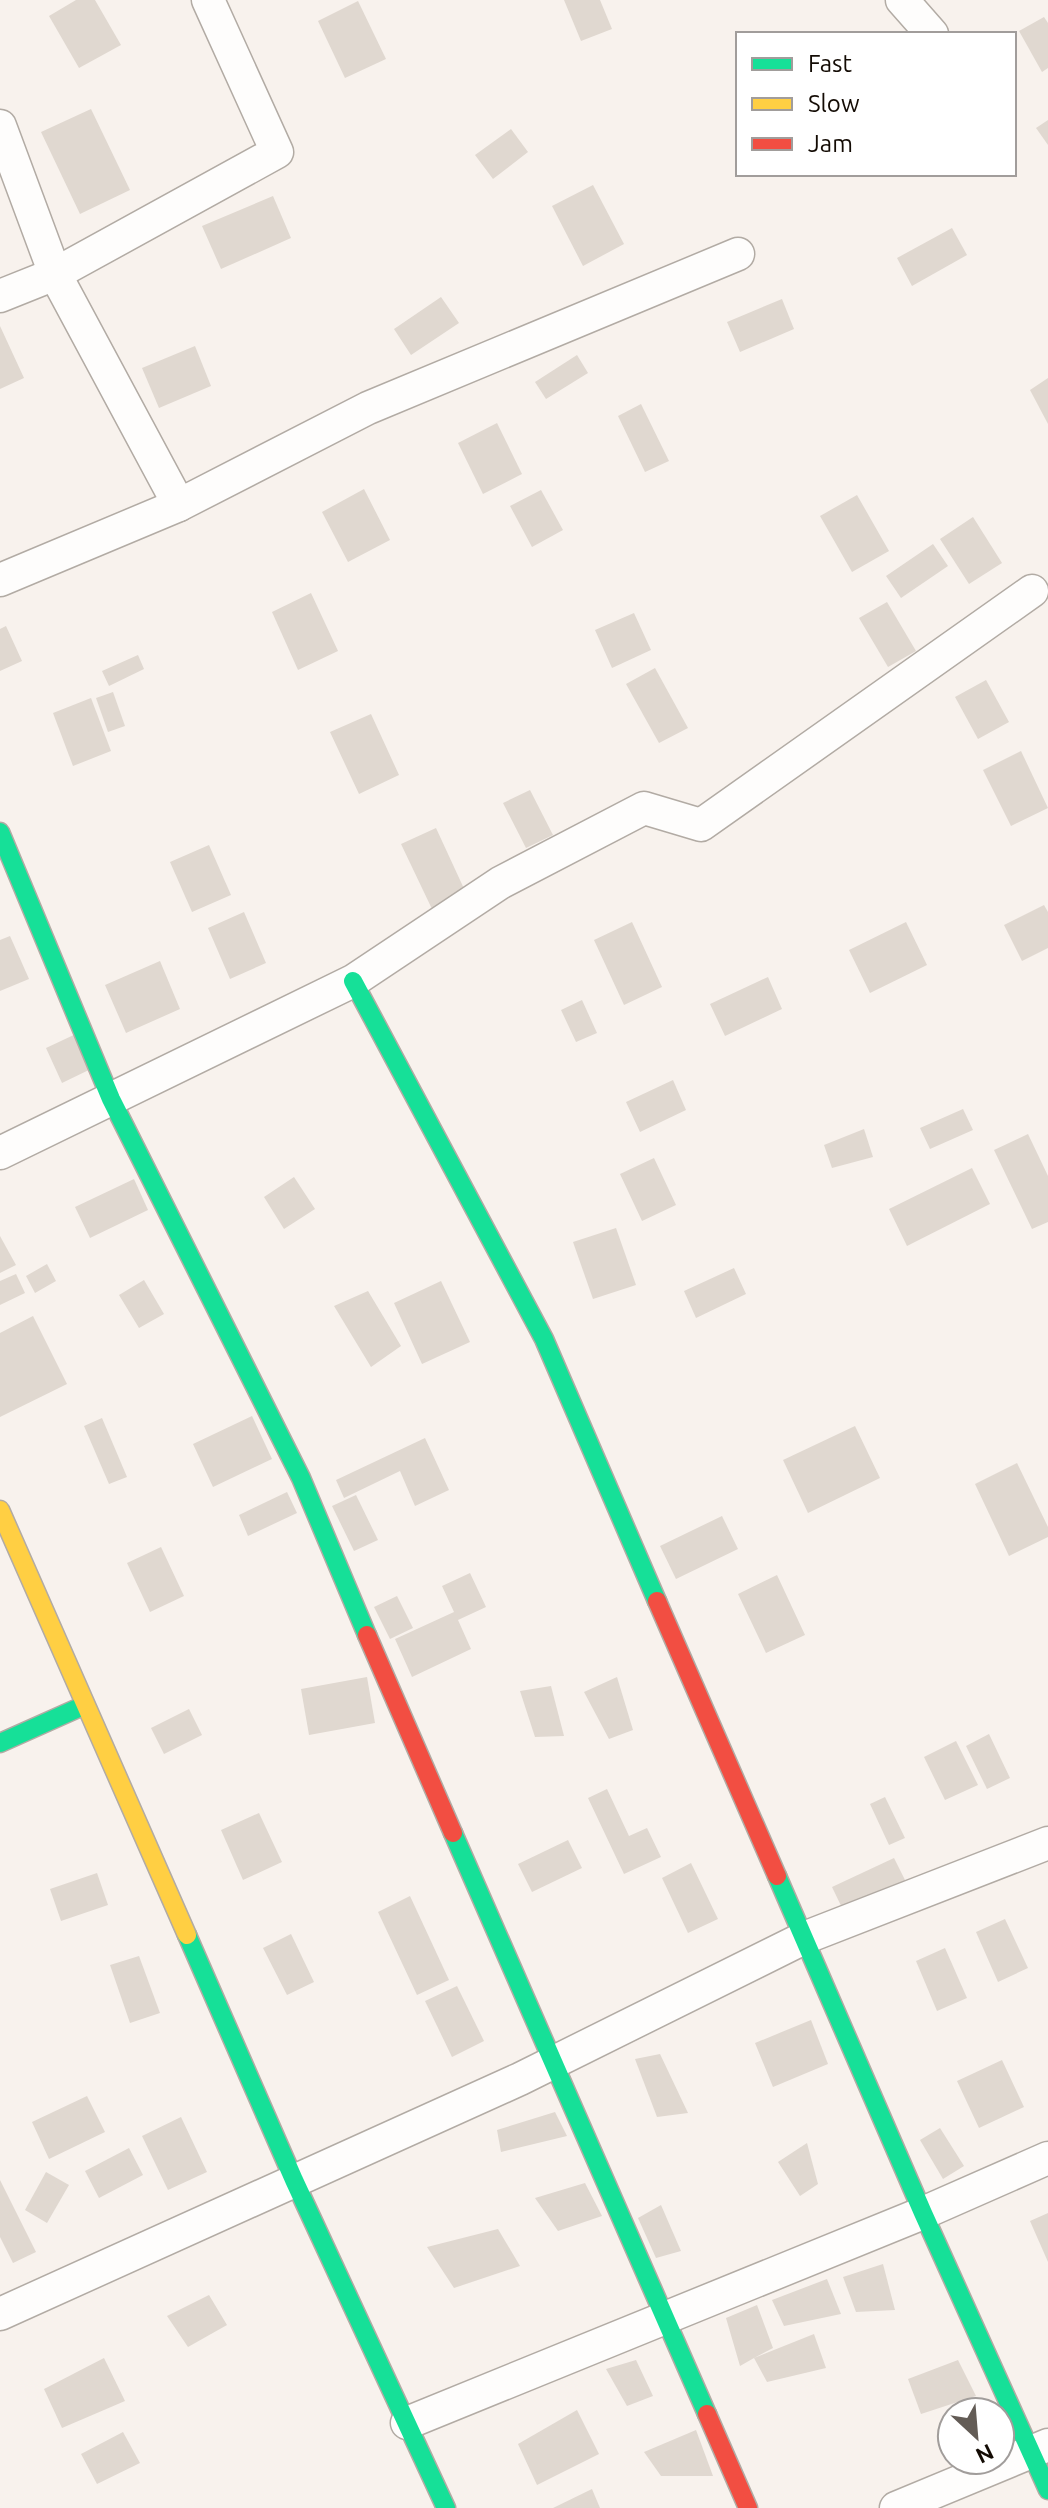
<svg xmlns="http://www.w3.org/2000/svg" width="1048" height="2508" font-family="Ubuntu,sans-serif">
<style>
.building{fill:#e0d8d0}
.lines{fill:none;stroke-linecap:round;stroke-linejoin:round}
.street-casing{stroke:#b2aba4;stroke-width:35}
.fast-casing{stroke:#b2aba4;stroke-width:21}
.slow-casing{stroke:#b2aba4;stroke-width:21}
.jam-casing{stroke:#b2aba4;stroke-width:21}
.street{stroke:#fefdfc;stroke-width:32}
.fast{stroke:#16e098;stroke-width:18}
.slow{stroke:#ffcf43;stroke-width:18}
.jam{stroke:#f24e42;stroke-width:18}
</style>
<rect width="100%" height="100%" fill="#f8f2ed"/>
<!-- building -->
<g class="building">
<path d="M76,0H95L121,45L79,68L49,16Z"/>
<path d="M564,0H600L612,29L581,41Z"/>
<path d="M358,1L386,59L345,78L318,21Z"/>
<path d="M1044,17L1048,23V68L1042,72L1019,31Z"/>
<path d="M91,109L130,190L80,214L41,132Z"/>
<path d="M1048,120V145L1036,128Z"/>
<path d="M511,129L528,152L493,179L475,155Z"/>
<path d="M593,185L624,244L583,266L552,206Z"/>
<path d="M273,196L291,238L221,269L202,226Z"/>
<path d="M952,228L967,255L912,286L897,258Z"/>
<path d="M441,297L459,323L411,355L394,329Z"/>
<path d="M782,299L794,329L740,352L727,322Z"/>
<path d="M0,326L24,378L0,389Z"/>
<path d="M195,346L211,386L159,408L142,368Z"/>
<path d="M577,355L588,373L546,399L535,382Z"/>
<path d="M1048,378V424L1030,390Z"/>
<path d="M641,404L669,461L645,472L618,416Z"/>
<path d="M497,423L522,474L483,494L458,443Z"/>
<path d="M364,489L390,540L348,562L322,512Z"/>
<path d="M541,490L563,530L532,547L510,506Z"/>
<path d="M857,495L889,551L852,572L820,516Z"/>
<path d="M973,517L1002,563L969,584L940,539Z"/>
<path d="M933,544L948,566L901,598L886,576Z"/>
<path d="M311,593L338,651L298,670L272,612Z"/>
<path d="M887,602L916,651L888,667L859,618Z"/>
<path d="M634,613L651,650L612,668L595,630Z"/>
<path d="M6,626L22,661L0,671V629Z"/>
<path d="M138,655L144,669L109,686L102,671Z"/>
<path d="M655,668L688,728L659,743L626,684Z"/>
<path d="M986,680L1009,722L978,739L955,697Z"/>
<path d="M113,692L125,726L108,732L96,698Z"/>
<path d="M91,698L111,751L73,766L53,713Z"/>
<path d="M371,714L399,775L359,794L330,732Z"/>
<path d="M1021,751L1048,808L1011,826L983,770Z"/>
<path d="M530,790L553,835L526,848L503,803Z"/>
<path d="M436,828L466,893L432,909L401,844Z"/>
<path d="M209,845L231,895L192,912L170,862Z"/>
<path d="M1044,905L1048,912V948L1022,961L1004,925Z"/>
<path d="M244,912L266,963L230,979L208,928Z"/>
<path d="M632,922L662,987L624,1005L594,940Z"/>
<path d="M906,922L927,965L870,993L849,950Z"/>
<path d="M10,936L29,979L0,991V940Z"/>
<path d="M160,961L180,1009L126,1033L105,985Z"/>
<path d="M768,977L782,1009L725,1036L710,1004Z"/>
<path d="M582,1000L597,1033L576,1042L561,1010Z"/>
<path d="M78,1033L95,1067L62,1083L46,1048Z"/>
<path d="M673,1080L686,1110L640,1132L626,1102Z"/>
<path d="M963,1109L973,1130L930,1149L920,1128Z"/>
<path d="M864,1129L873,1157L832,1168L824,1145Z"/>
<path d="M1028,1134L1048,1176V1222L1032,1229L994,1150Z"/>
<path d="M654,1158L676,1205L642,1221L620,1174Z"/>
<path d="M972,1168L990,1204L907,1246L889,1209Z"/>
<path d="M294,1177L315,1209L284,1229L264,1197Z"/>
<path d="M134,1179L148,1210L90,1238L75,1207Z"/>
<path d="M616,1228L636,1285L593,1299L573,1242Z"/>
<path d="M0,1236L16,1265L0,1273Z"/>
<path d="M47,1264L56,1281L35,1293L26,1276Z"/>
<path d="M734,1268L746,1294L696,1318L684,1291Z"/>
<path d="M16,1274L25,1293L0,1305V1281Z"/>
<path d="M144,1280L164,1314L139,1328L119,1295Z"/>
<path d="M441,1281L470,1342L422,1364L394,1303Z"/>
<path d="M368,1291L401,1346L371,1367L334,1306Z"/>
<path d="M33,1316L67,1384L0,1417V1333Z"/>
<path d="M252,1416L272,1459L213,1487L193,1444Z"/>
<path d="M102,1418L127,1477L109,1484L84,1426Z"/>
<path d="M855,1426L880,1478L808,1513L783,1460Z"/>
<path d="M425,1438L449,1490L415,1506L400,1471L344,1498L336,1480Z"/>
<path d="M1017,1463L1048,1527V1537L1009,1556L975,1484Z"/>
<path d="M287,1492L297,1513L248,1536L239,1515Z"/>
<path d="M356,1495L378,1540L354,1551L332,1506Z"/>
<path d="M722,1516L738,1549L676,1579L660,1546Z"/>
<path d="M161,1547L184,1596L150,1612L127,1563Z"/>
<path d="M470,1573L486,1607L458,1620L471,1649L412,1677L395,1639L454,1612L442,1586Z"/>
<path d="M777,1575L805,1635L766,1653L738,1594Z"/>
<path d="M397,1596L413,1628L390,1639L374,1607Z"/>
<path d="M367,1677L375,1723L309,1735L301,1689Z"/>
<path d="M617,1677L633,1730L609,1739L584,1692Z"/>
<path d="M551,1686L564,1736L535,1737L520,1691Z"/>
<path d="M189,1709L202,1735L164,1754L151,1728Z"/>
<path d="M989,1734L1010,1778L987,1789L966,1746Z"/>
<path d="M956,1741L978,1785L945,1800L924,1757Z"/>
<path d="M607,1789L629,1836L647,1828L661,1857L624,1874L588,1798Z"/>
<path d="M885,1797L905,1838L889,1845L870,1804Z"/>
<path d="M259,1813L282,1862L243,1880L221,1830Z"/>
<path d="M568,1840L582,1868L532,1892L518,1864Z"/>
<path d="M894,1858L907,1884L845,1914L832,1887Z"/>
<path d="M691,1863L718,1919L688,1933L662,1878Z"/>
<path d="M97,1873L108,1905L61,1921L50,1889Z"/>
<path d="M410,1896L449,1980L417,1995L378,1912Z"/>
<path d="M1005,1919L1028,1968L998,1982L976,1932Z"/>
<path d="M291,1934L314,1982L287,1995L263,1948Z"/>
<path d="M945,1948L967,1998L937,2011L916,1961Z"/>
<path d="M139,1956L160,2013L130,2023L110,1965Z"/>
<path d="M457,1986L484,2041L452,2057L425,2001Z"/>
<path d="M811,2020L828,2064L773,2087L755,2043Z"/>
<path d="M660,2054L688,2113L657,2117L635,2059Z"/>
<path d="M1002,2060L1024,2107L979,2128L957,2081Z"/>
<path d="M87,2096L105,2132L49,2159L32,2122Z"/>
<path d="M555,2112L567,2136L501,2152L497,2130Z"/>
<path d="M181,2117L207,2172L168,2190L142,2136Z"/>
<path d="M940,2128L964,2166L943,2179L920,2140Z"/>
<path d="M807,2143L818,2184L800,2196L778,2162Z"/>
<path d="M129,2148L143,2175L99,2198L85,2171Z"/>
<path d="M46,2172L69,2185L47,2223L25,2210Z"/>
<path d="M0,2180L36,2252L13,2263L0,2237Z"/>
<path d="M585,2183L602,2216L558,2231L535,2198Z"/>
<path d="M661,2205L681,2251L656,2258L638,2218Z"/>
<path d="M1048,2213V2262L1030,2221Z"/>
<path d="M498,2229L520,2266L454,2288L427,2247Z"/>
<path d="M883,2264L895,2310L856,2312L843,2277Z"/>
<path d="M827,2279L841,2314L784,2326L772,2300Z"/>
<path d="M209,2295L227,2325L188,2347L167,2316Z"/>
<path d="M757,2305L773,2348L754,2358L814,2334L826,2368L767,2382L754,2358L740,2366L726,2318Z"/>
<path d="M104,2358L125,2401L62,2428L44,2389Z"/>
<path d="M636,2360L653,2396L627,2406L606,2369Z"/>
<path d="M958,2360L976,2396L921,2414L908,2379Z"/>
<path d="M577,2410L599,2454L537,2485L518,2444Z"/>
<path d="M696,2430L713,2476H661L644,2452Z"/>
<path d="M123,2432L140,2463L97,2484L81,2454Z"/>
<path d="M592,2489L600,2508H553Z"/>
</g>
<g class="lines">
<!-- street casing -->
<g class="street-casing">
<g id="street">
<path d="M902,0L932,34"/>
<path d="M0,126L55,274L179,505"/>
<path d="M0,296L55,274L277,152L208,0"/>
<path d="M0,580L179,505L368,408L738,254"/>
<path d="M0,1153L353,981L500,883L644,808L701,825L1032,591"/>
<path d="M0,2314L520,2079L804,1938L1048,1843"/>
<path d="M407,2423L923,2213L1048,2158"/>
<path d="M896,2508L1048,2445"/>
</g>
</g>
<!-- fast casing -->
<g class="fast-casing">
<g id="fast">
<path d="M0,832L111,1099L301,1478L367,1635"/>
<path d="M353,981L544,1339L657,1601"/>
<path d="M0,1743L85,1705"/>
<path d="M453,1833L707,2414"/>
<path d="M777,1876L923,2213L1048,2490"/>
<path d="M187,1935L294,2180L446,2508"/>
</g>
</g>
<!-- slow casing -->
<g class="slow-casing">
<path id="slow" d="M0,1510L187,1935"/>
</g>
<!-- jam casing -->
<g class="jam-casing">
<g id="jam">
<path d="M657,1601L777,1876"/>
<path d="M367,1635L453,1833"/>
<path d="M707,2414L748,2508"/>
</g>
</g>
<!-- street -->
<use href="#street" class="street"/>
<!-- fast -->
<use href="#fast" class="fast"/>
<!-- slow -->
<use href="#slow" class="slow"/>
<!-- jam -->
<use href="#jam" class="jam"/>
</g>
<!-- legend -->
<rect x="736" y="32" width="280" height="144" fill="#ffffff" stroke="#a19d9b" stroke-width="2"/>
<rect x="752" y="58" width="40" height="12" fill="#16e098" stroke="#a19d9b" stroke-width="2"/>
<text x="808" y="72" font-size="24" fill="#130b04">Fast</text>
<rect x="752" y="98" width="40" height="12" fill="#ffcf43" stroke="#a19d9b" stroke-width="2"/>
<text x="808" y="112" font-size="24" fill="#130b04">Slow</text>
<rect x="752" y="138" width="40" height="12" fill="#f24e42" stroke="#a19d9b" stroke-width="2"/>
<text x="808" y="152" font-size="24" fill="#130b04">Jam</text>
<!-- north arrow -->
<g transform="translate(976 2436) rotate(154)"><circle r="38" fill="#ffffff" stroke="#a19d9b" stroke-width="2"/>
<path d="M0-6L14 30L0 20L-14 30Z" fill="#635c56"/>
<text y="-12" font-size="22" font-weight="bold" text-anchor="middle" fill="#130b04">N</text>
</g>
</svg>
